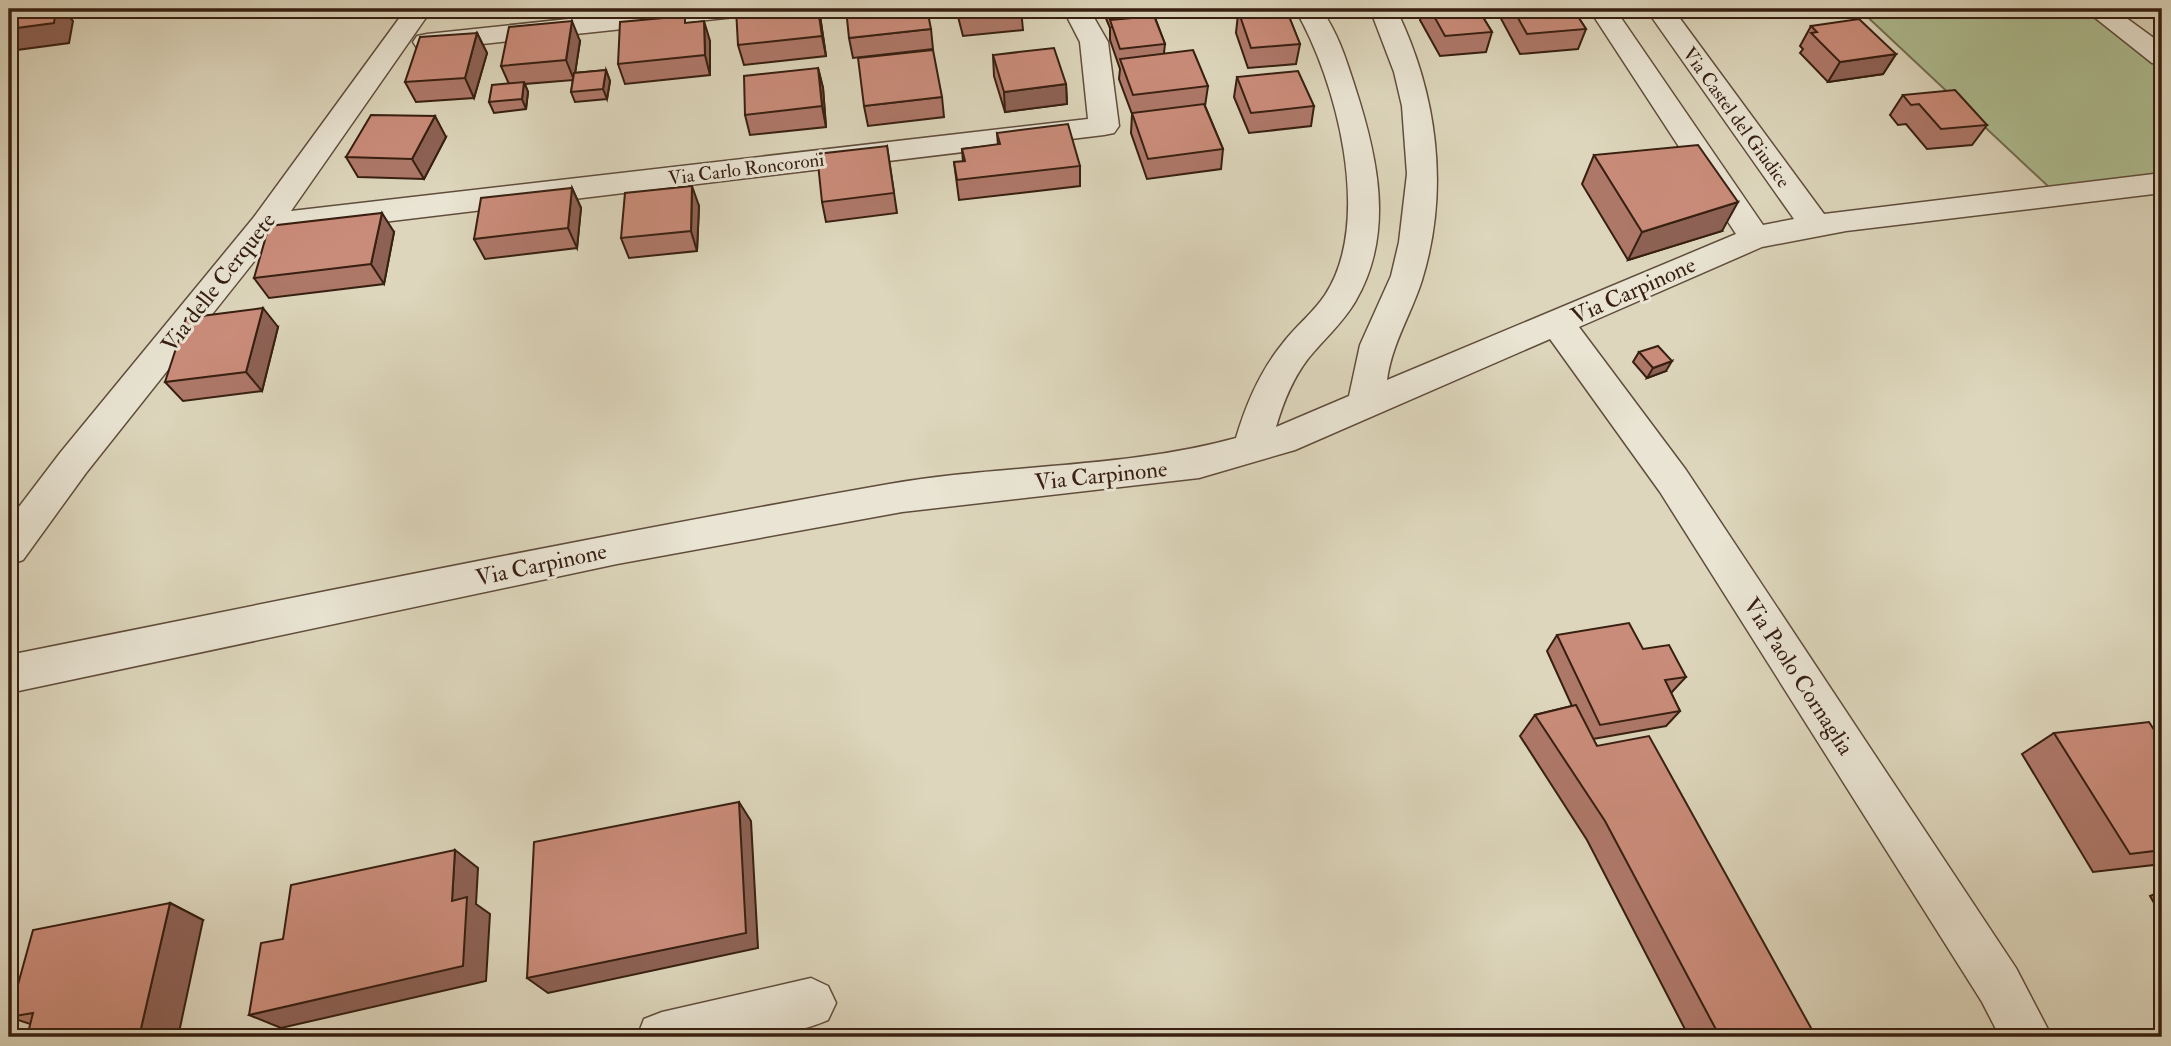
<svg xmlns="http://www.w3.org/2000/svg" width="2171" height="1046" font-family="'IM FELL Double Pica',serif">
<style>
.green{fill:#aebe93;stroke:#726e52;stroke-width:2}
.lines{fill:none;stroke-linecap:round;stroke-linejoin:round}
.minor-casing{stroke:#604d3c;stroke-width:3}
.minor{fill:#e9e4d3;fill-rule:evenodd}
.wall{fill:#ae7869;stroke:#371f11;stroke-width:2}
.shaded-wall{fill:#8d6255;stroke:#371f11;stroke-width:2}
.building{fill:#ca8c7a;stroke:#371f11;stroke-width:2}
.labels{text-anchor:middle;stroke-width:6;stroke-linejoin:round;paint-order:stroke}
.far-street-label{font-size:19px;fill:#371f11;stroke:#e9e4d3}
.street-label{font-size:23px;fill:#371f11;stroke:#e9e4d3}
</style>
<rect width="100%" height="100%" fill="#ddd6bc"/>
<filter id="stains"><feTurbulence type="fractalNoise" baseFrequency=".00286" numOctaves="4"/><feColorMatrix values="0 0 0 0 .2 0 0 0 0 .09 0 0 0 0 .02 0 0 0 .5 -.17"/></filter>
<radialGradient id="worn" r=".72"><stop offset=".6" stop-color="#630" stop-opacity="0"/><stop offset="1" stop-color="#630" stop-opacity=".3"/></radialGradient>
<!-- green -->
<path class="green" d="M1859,9H2112L2162,46V176L2050,188Z"/>
<g class="lines">
<!-- minor casing -->
<g class="minor-casing">
<g id="minor">
<path d="M406,9H432L291,211L1088,119L1080,42L1063,9H1089L1108,42L1119,126L1114,133L1104,135L275,235L86,473L23,560L9,565V520L60,453L254,217Z"/>
<path d="M662,9H748L745,15L735,17L427,50L417,48L413,42L417,36L427,34Z"/>
<path d="M1295,9H1321C1338,33 1346,59 1355,87C1378,158 1395,234 1355,302C1342,324 1323,340 1307,360C1292,380 1283,403 1276,427L1349,396L1360,345L1391,276L1399,242L1407,174L1402,106L1394,72L1370,9H1396C1437,93 1450,189 1422,280C1411,315 1392,343 1387,380L1736,234L1589,9H1615L1763,225L1794,219L1646,9H1673L1824,214L2162,173V193L1846,231L1762,247L1579,327L1686,470L2016,968L2052,1037H2000L1982,1002L1660,492L1550,339L1295,450L1199,478L902,512L617,564L9,693V655C302,596 594,536 889,484C1004,464 1123,469 1236,438C1246,404 1260,371 1283,343C1296,326 1313,313 1325,295C1374,221 1336,79 1295,9Z"/>
<path d="M2084,9H2114L2162,44V65L2152,63Z"/>
<path d="M811,978L828,986L836,1003L828,1020C770,1045 699,1040 637,1037L644,1019L662,1012Z"/>
</g>
</g>
<!-- minor -->
<use href="#minor" class="minor"/>
</g>
<!-- wall -->
<g class="wall">
<path d="M454,9H515L514,11L455,12Z"/>
<path d="M819,9L826,56L744,65L738,45Z"/>
<path d="M956,9H1021L1023,30L963,36Z"/>
<path d="M1102,9H1166L1165,15L1156,16V20L1165,44L1164,53L1208,86L1205,106L1223,149L1221,169L1147,179L1131,133L1132,114L1119,79L1120,69L1110,40V28Z"/>
<path d="M1234,9H1286L1300,44L1296,64L1248,68L1236,33L1238,14Z"/>
<path d="M1423,9H1478L1492,32L1486,52L1440,56L1420,20Z"/>
<path d="M1501,9H1573L1586,29L1578,49L1520,54L1499,15Z"/>
<path d="M1774,9H1819L1817,11L1780,15Z"/>
<path d="M688,23L710,41V75L625,84L618,64Z"/>
<path d="M1811,26L1896,54L1883,74L1828,82L1800,53L1803,49L1800,46Z"/>
<path d="M931,29L933,49L853,58L849,38Z"/>
<path d="M477,33L487,53L474,98L416,102L405,82Z"/>
<path d="M580,41L575,73L606,70L610,81L607,99L575,102L571,92L573,80L525,84L528,92L526,109L494,113L489,102L509,84L501,66Z"/>
<path d="M993,55L1066,84L1067,104L1005,112L994,76Z"/>
<path d="M818,68L823,88L826,127L750,135L745,115Z"/>
<path d="M1237,77L1314,106L1311,126L1249,133L1234,97Z"/>
<path d="M1903,95L1987,125L1972,145L1927,149L1906,124L1898,125L1890,115Z"/>
<path d="M942,97L944,117L868,126L864,106Z"/>
<path d="M997,133L1080,166V186L959,200L954,162H963L962,149L998,145Z"/>
<path d="M446,137L424,179L358,177L346,157Z"/>
<path d="M887,146L897,213L826,222L822,202Z"/>
<path d="M1594,155L1722,231L1628,260L1582,184Z"/>
<path d="M572,188L581,208L577,248L485,259L474,239Z"/>
<path d="M699,206L697,251L629,258L621,238Z"/>
<path d="M394,232L384,284L269,298L254,278Z"/>
<path d="M278,327L262,391L183,401L165,382Z"/>
<path d="M1639,352L1666,371L1647,378L1633,362Z"/>
<path d="M1557,635L1643,649L1686,677L1671,693L1680,711L1666,726L1593,739L1597,746L1816,1037H1689L1587,840L1520,736L1535,715L1572,706L1547,651Z"/>
<path d="M2054,733L2162,742V864L2093,872L2022,754Z"/>
<path d="M2162,891V917L2150,896Z"/>
<path d="M170,903L203,920L30,1024L9,1017Z"/>
</g>
<!-- shaded-wall -->
<g class="shaded-wall">
<path d="M54,9H67L66,13L73,21L69,43L9,51V29Z"/>
<path d="M172,9H235L179,18Z"/>
<path d="M818,9H819L826,56L822,36Z"/>
<path d="M1150,9H1166L1165,15L1156,16L1155,28L1112,27L1113,14Z"/>
<path d="M1247,9H1283L1245,23Z"/>
<path d="M572,21L580,41L574,80L566,60Z"/>
<path d="M704,21L710,41V75L705,55Z"/>
<path d="M477,33L487,53L474,98L465,78Z"/>
<path d="M1896,54L1883,74L1828,82L1840,62Z"/>
<path d="M818,68L823,88L826,127L822,106Z"/>
<path d="M606,70L610,81L607,99L603,89Z"/>
<path d="M524,82L528,92L526,109L522,99Z"/>
<path d="M1066,84L1067,104L1005,112L1004,92Z"/>
<path d="M435,116L446,137L424,179L412,159Z"/>
<path d="M692,186L699,206L697,251L691,231Z"/>
<path d="M572,188L581,208L577,248L568,228Z"/>
<path d="M1738,202L1722,231L1628,260L1642,232Z"/>
<path d="M382,213L394,232L384,284L371,264Z"/>
<path d="M263,308L278,327L262,391L246,372Z"/>
<path d="M1672,361L1666,371L1647,378L1653,368Z"/>
<path d="M739,802L751,821L758,948L548,993L527,978Z"/>
<path d="M455,850L478,868L476,904L490,914L486,981L281,1028L249,1015L452,901Z"/>
<path d="M170,903L203,920L178,1037H139Z"/>
</g>
<!-- building -->
<g class="building">
<path d="M9,9H56L54,23L9,29Z"/>
<path d="M736,9H818L822,36L738,45Z"/>
<path d="M846,9H927L931,29L849,38Z"/>
<path d="M959,9H1021L1022,10L961,16Z"/>
<path d="M1111,9H1150L1113,14Z"/>
<path d="M1286,9L1300,44L1251,48L1239,13Z"/>
<path d="M1430,9H1478L1492,32L1445,36Z"/>
<path d="M1513,9H1573L1586,29L1527,34Z"/>
<path d="M685,16V23L704,21L705,55L618,64L620,22Z"/>
<path d="M1154,16L1165,44L1120,49L1110,20Z"/>
<path d="M1859,19L1896,54L1840,62L1811,33L1817,32L1811,26Z"/>
<path d="M572,21L566,60L501,66L509,27Z"/>
<path d="M477,33L465,78L405,82L420,37Z"/>
<path d="M1054,48L1066,84L1004,92L993,55Z"/>
<path d="M933,50L942,97L864,106L858,58Z"/>
<path d="M1193,50L1208,86L1133,95L1120,59Z"/>
<path d="M818,68L822,106L745,115L744,76Z"/>
<path d="M606,70L603,89L571,92L574,73Z"/>
<path d="M1298,71L1314,106L1251,113L1237,77Z"/>
<path d="M524,82L522,99L489,102L492,85Z"/>
<path d="M1955,90L1987,125L1941,129L1919,104L1911,105L1903,95Z"/>
<path d="M1204,104L1223,149L1148,159L1132,113Z"/>
<path d="M371,115L435,116L412,159L346,157Z"/>
<path d="M1068,124L1080,166L957,180L954,162L965,161L962,149L1000,144L997,133Z"/>
<path d="M1698,145L1738,202L1642,232L1594,155Z"/>
<path d="M887,146L894,193L822,202L817,154Z"/>
<path d="M692,186L691,231L621,238L625,193Z"/>
<path d="M572,188L568,228L474,239L481,198Z"/>
<path d="M382,213L371,264L254,278L269,226Z"/>
<path d="M263,308L246,372L165,382L186,318Z"/>
<path d="M1658,346L1672,361L1653,368L1639,352Z"/>
<path d="M1629,623L1643,649L1669,645L1686,677L1665,680L1680,711L1600,725L1557,635Z"/>
<path d="M1576,705L1597,746L1649,736L1816,1037H1720L1605,821L1535,715Z"/>
<path d="M2149,722L2162,742V850L2130,854L2054,733Z"/>
<path d="M739,802L746,933L527,978L534,842Z"/>
<path d="M455,850L452,901L467,897L463,966L249,1015L261,943L283,939L291,885Z"/>
<path d="M170,903L139,1037H27L33,1013L9,1017L33,930Z"/>
</g>
<g class="labels">
<!-- far-street labels -->
<g class="far-street-label">
<text transform="translate(1737 117) rotate(54)" y="7">Via Castel del Giudice</text>
<text transform="translate(746 168) rotate(-7)" y="7">Via Carlo Roncoroni</text>
</g>
<!-- street labels -->
<g class="street-label">
<text transform="translate(218 282) rotate(-52)" y="8">Via delle Cerquete</text>
<text transform="translate(1633 290) rotate(-24)" y="8">Via Carpinone</text>
<text transform="translate(1101 475) rotate(-6)" y="8">Via Carpinone</text>
<text transform="translate(541 564) rotate(-12)" y="8">Via Carpinone</text>
<text transform="translate(1799 676) rotate(57)" y="8">Via Paolo Cornaglia</text>
</g>
</g>
<!-- margin -->
<rect width="2171" height="1046" fill="none" stroke="#ddd6bc" stroke-width="35"/>
<rect x="10" y="10" width="2150" height="1025" fill="none" stroke="#371f11" stroke-width="3.5"/>
<rect x="18" y="18" width="2136" height="1011" fill="none" stroke="#371f11" stroke-width="2"/>
<rect width="100%" height="100%" filter="url(#stains)"/>
<rect width="100%" height="100%" fill="url(#worn)"/>
</svg>
